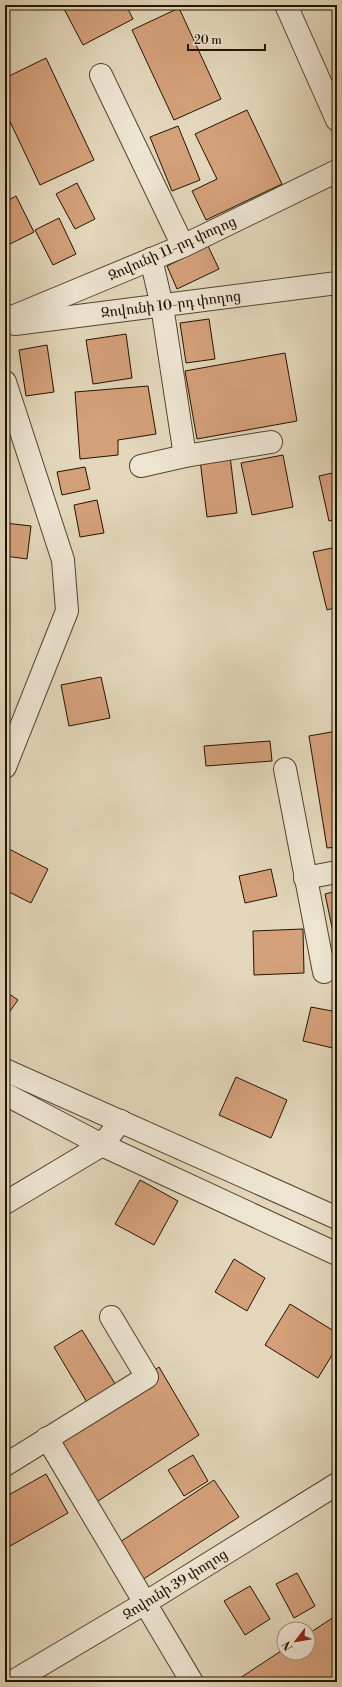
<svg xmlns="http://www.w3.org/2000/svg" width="342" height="1687" font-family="'Libre Bodoni','Noto Serif Armenian',serif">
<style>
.building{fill:#d4a07a;stroke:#231401}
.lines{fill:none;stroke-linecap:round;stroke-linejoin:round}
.minor-casing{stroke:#53442f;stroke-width:24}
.tertiary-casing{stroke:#53442f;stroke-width:24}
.minor{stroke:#ede4d2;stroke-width:22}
.tertiary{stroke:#ede4d2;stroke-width:22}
.labels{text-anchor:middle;stroke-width:3;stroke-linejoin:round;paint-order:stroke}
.street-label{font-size:14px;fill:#231401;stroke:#ede4d2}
</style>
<rect width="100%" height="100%" fill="#e3d6ba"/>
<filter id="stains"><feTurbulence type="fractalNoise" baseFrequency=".005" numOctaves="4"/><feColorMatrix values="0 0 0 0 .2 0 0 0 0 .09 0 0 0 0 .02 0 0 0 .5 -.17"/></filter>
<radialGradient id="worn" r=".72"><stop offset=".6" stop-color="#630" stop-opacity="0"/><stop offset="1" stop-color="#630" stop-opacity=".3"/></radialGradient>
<!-- building -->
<g class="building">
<path d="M62,5H126L133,19L83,45Z"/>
<path d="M179,8L221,99L174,120L132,30Z"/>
<path d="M46,58L94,160L40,185L5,111V78Z"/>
<path d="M247,110L282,184L206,220L192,191L217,179L195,134Z"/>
<path d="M178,126L200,180L172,191L150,137Z"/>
<path d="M77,183L95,219L75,229L56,194Z"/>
<path d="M16,196L34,232L10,244L5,233V202Z"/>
<path d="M59,218L76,254L53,265L35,230Z"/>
<path d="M208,246L219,269L177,289L167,266Z"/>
<path d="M209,319L215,359L186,363L180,323Z"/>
<path d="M126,334L132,378L93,384L86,340Z"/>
<path d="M47,345L54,392L26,396L19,350Z"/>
<path d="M285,353L297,421L197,439L185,371Z"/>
<path d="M148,386L156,434L118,440V455L80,459L75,392Z"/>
<path d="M283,455L293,507L252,515L241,463Z"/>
<path d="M230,456L237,513L207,517L200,460Z"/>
<path d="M85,467L90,489L62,495L57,472Z"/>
<path d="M337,472V519L329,521L319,476Z"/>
<path d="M97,500L104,533L80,537L74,505Z"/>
<path d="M5,523L31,526L27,559L5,556Z"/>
<path d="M337,547V607L327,610L313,552Z"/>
<path d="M101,677L110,718L69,726L61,685Z"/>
<path d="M337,731V847L327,848L309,736Z"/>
<path d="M270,741L272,761L206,766L204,746Z"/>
<path d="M7,848L48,869L31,903L5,890V852Z"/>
<path d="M271,869L277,896L245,903L239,876Z"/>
<path d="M337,891V951L325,894Z"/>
<path d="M303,929L304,973L254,975L253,931Z"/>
<path d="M5,991L18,1000L5,1018Z"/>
<path d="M311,1007L337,1012V1049L303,1041Z"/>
<path d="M236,1077L287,1100L271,1138L219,1115Z"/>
<path d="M140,1180L178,1201L154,1245L115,1224Z"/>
<path d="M234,1259L265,1278L247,1311L215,1292Z"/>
<path d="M290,1304L337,1333V1347L318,1378L265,1345Z"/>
<path d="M82,1330L117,1387L88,1404L54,1347Z"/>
<path d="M159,1367L199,1435L92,1505L55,1440Z"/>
<path d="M193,1455L208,1481L184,1496L168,1470Z"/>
<path d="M46,1474L68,1513L5,1549V1497Z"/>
<path d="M214,1480L239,1517L142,1580L120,1542Z"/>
<path d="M297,1573L315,1606L294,1618L276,1584Z"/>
<path d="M250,1586L270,1619L245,1635L224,1601Z"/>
<path d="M337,1615V1677L330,1682H234L284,1649V1653H308V1634Z"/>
</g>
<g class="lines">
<!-- minor casing -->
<g class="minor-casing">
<g id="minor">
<path d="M286,5L337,120"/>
<path d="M101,75L183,246"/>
<path d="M151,259L162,306L185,456"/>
<path d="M5,320L183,246L337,171"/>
<path d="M15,324L337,283"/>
<path d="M5,382L63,560L67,611L5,767"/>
<path d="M141,466L185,456L271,442"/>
<path d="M285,769L324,972"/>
<path d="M305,878L337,872"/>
<path d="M5,1070L337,1218"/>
<path d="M5,1203L102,1145L121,1121"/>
<path d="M47,1438L192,1682"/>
<path d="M5,1465L147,1377L111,1317"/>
</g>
</g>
<!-- tertiary casing -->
<g class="tertiary-casing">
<g id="tertiary">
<path d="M5,1094L102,1145L337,1254"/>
<path d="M12,1682L145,1603L337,1484"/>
</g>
</g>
<!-- minor -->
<use href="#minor" class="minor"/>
<!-- tertiary -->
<use href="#tertiary" class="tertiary"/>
</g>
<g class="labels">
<!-- street labels -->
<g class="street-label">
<text transform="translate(172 248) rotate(-24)" y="5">Զովունի 11-րդ փողոց</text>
<text transform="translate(171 304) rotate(-7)" y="5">Զովունի 10-րդ փողոց</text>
<text transform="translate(175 1584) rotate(-32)" y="5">Զովունի 39 փողոց</text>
</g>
</g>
<!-- margin -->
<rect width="342" height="1687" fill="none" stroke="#e3d6ba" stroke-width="20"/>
<rect x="6" y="6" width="330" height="1675" fill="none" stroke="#231401" stroke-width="2"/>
<rect x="10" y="10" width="322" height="1667" fill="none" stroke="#231401"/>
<!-- north arrow -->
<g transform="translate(296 1641) rotate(239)"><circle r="19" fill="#ede4d2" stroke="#9c917e"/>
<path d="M0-3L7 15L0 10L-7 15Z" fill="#8f2418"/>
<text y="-6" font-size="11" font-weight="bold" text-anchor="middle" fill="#231401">N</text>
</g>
<!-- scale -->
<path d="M188 44v6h77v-6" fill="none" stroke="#231401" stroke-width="2"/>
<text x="194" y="44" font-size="12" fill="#231401" stroke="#ede4d2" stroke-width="3" paint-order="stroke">20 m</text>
<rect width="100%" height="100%" filter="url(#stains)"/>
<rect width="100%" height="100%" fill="url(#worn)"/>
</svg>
